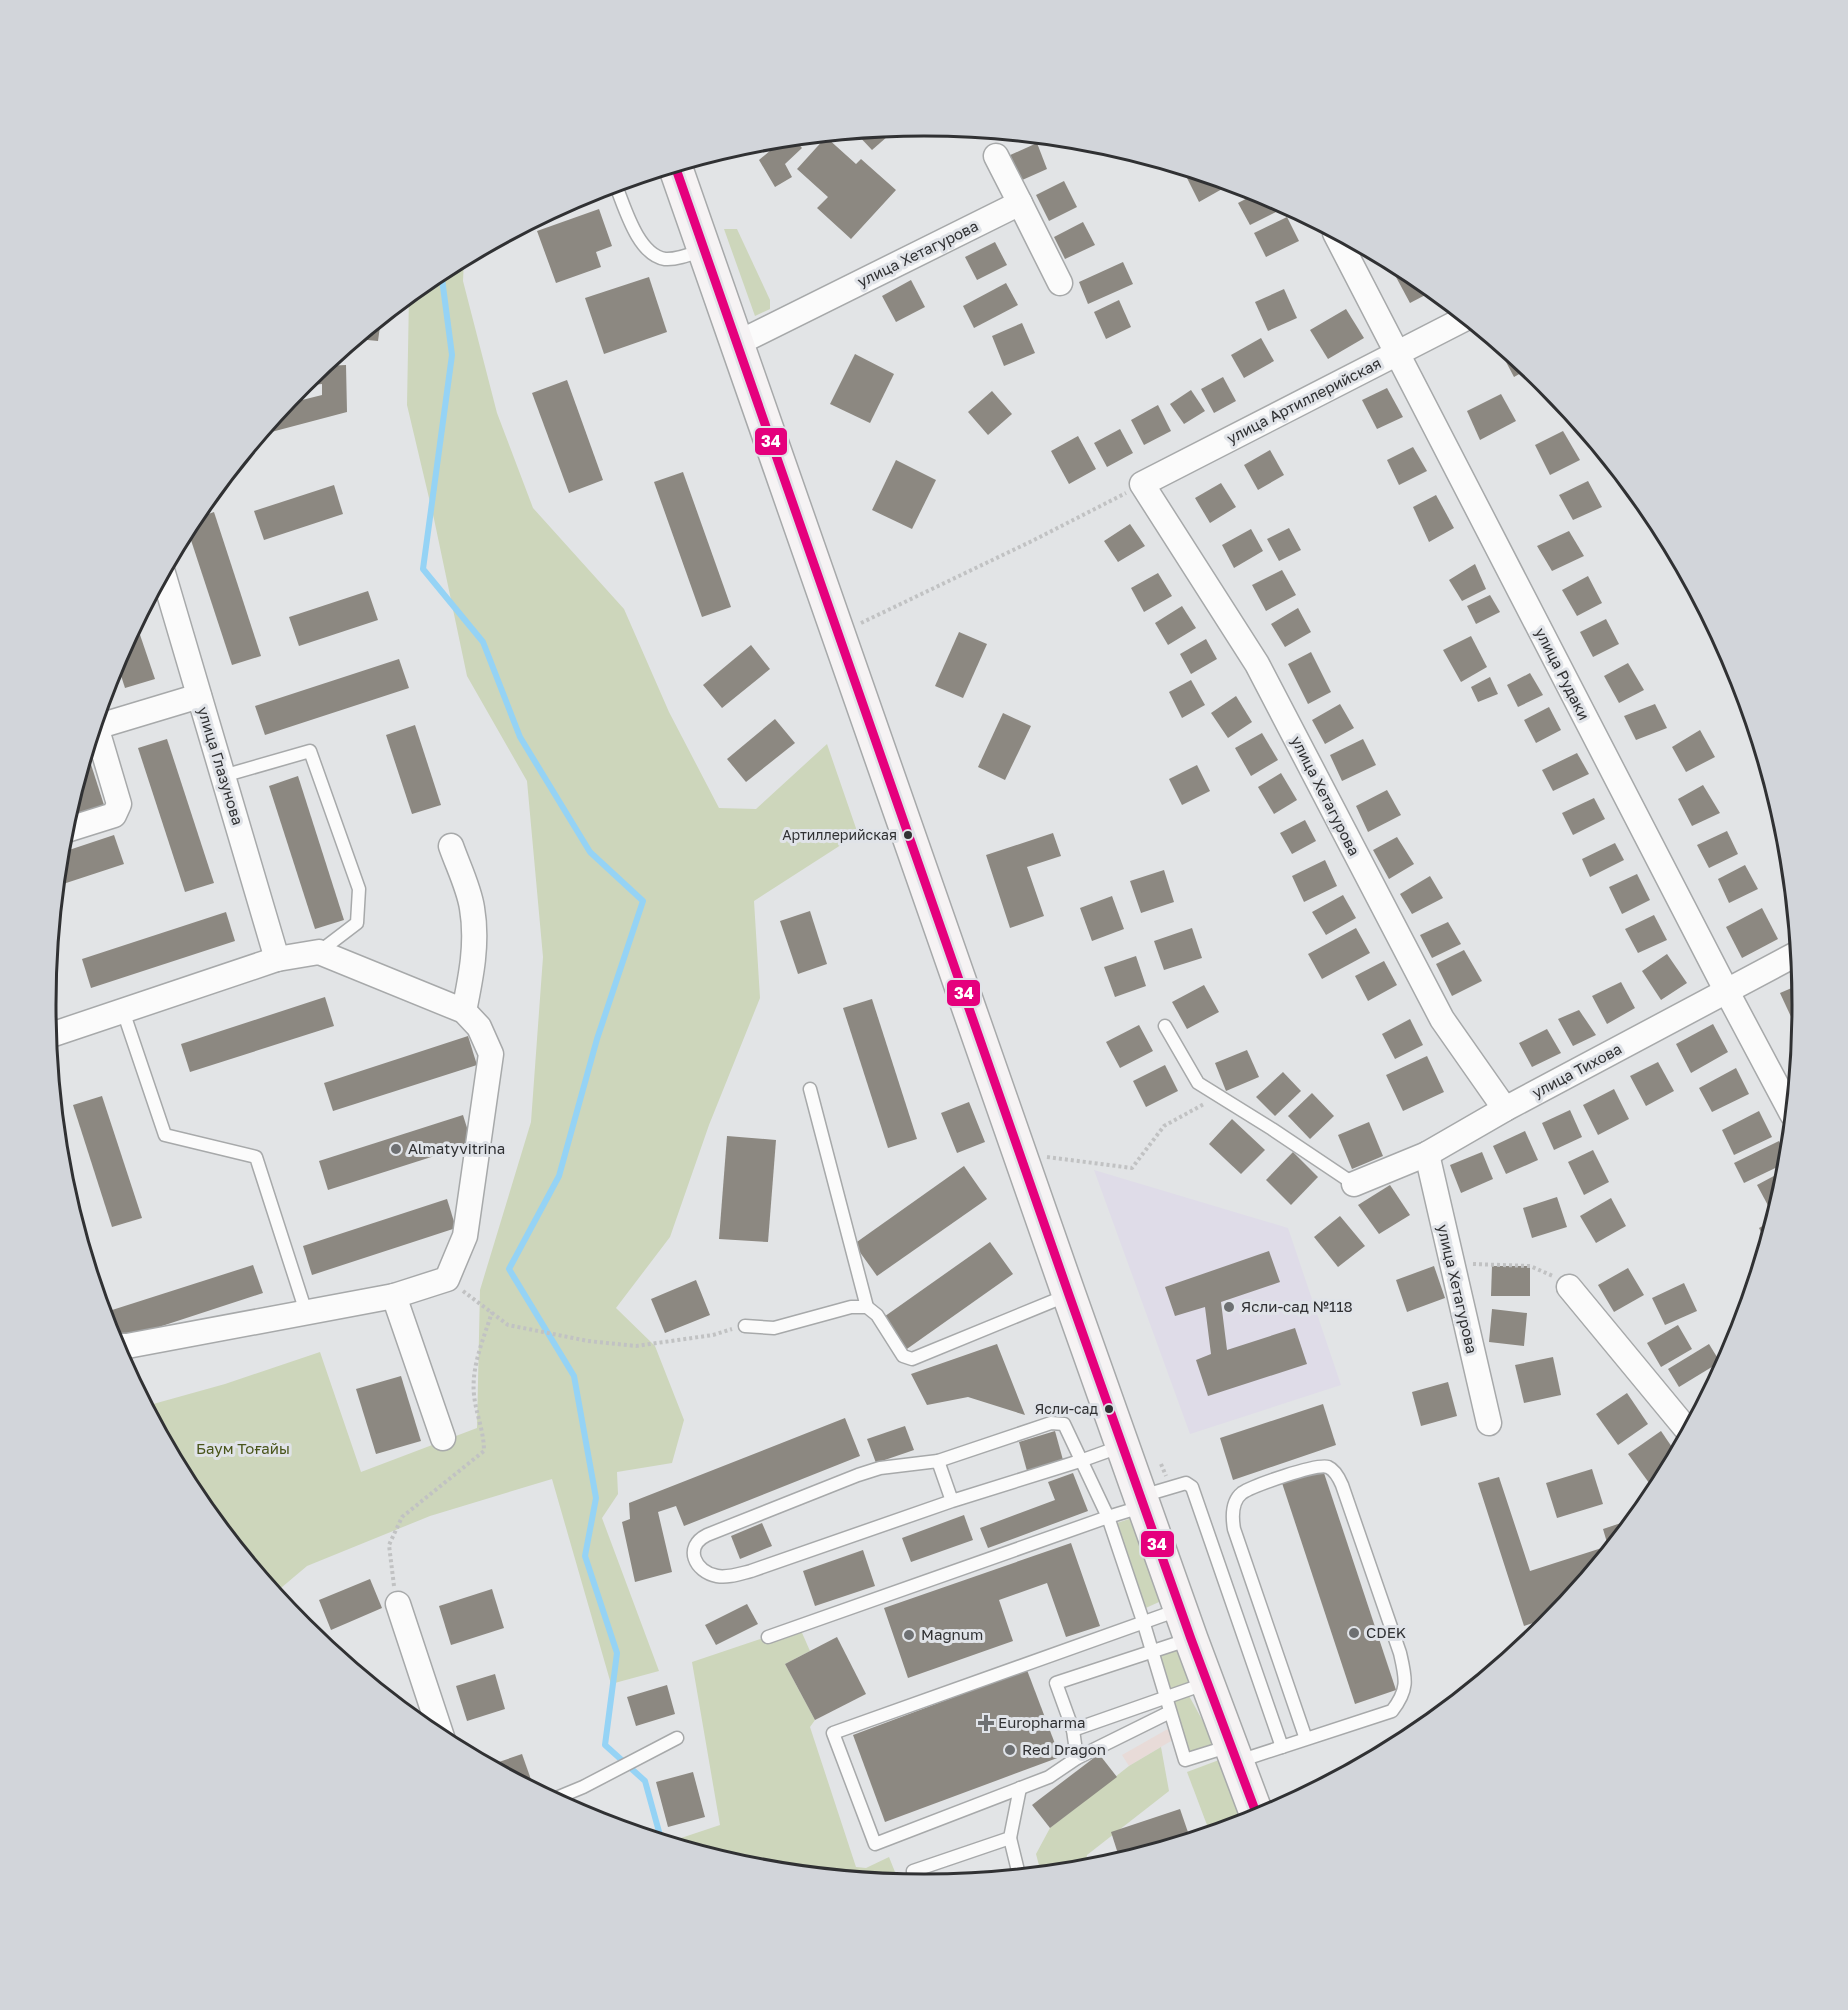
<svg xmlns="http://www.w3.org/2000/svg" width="1848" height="2010" font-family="'Golos Text',sans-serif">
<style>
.commercial{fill:#e8dbd8}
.education{fill:#dfdce8}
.green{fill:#cdd6bb}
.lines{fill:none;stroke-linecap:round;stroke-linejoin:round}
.stream{stroke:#95d3f5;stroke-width:6}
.building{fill:#8c8881}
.service-casing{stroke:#a7a9aa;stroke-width:15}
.minor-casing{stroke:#a7a9aa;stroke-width:27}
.secondary-casing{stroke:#a7a9aa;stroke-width:36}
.path{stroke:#c1c2c3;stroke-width:4;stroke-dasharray:3 3;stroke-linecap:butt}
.service{stroke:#fbfbfb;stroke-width:12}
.minor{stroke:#fbfbfb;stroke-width:24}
.secondary{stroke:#f6f3f4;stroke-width:33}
.bus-1-casing{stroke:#e0e3e8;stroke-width:14}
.bus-1{stroke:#e5007d;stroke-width:9}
.bus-dot{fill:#303133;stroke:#e0e3e8;stroke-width:2}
.poi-dot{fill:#6e7072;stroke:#e0e3e8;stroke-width:2}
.labels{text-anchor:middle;stroke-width:6;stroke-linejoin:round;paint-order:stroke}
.bus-label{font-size:14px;fill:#303133;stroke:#e0e3e8;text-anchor:end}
.street-label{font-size:15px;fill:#303133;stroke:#e0e3e8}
.poi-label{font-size:15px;fill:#303133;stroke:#e0e3e8;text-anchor:start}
.park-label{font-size:15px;fill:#49551b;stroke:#e0e3e8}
.rim{fill:none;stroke:#303133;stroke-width:3}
.line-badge{stroke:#e0e3e8;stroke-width:2}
.badge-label{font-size:16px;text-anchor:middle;font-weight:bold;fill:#fff}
</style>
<rect width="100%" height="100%" fill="#e2e4e6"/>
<!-- commercial -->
<path class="commercial" d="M1173,1726L1176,1738L1129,1766L1122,1755Z"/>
<!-- education -->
<path class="education" d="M1094,1170L1288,1228L1341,1385L1190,1434Z"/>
<!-- green -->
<g class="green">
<path d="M724,229H737L770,300V309L755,316Z"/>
<path d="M464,259L463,281L497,413L533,508L624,609L669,712L719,808L756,809L827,744L858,834L754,901L760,998L709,1125L670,1237L616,1308L655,1346L684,1420L672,1463L617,1472L618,1494L602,1518L659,1671L611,1684L552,1479L430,1516L307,1566L275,1593L193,1493L146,1406L225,1384L320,1352L361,1472L477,1428L480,1290L531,1122L543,957L527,781L467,676L434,519L407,405L409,296L436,274Z"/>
<path d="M1141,1515L1168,1598L1139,1611L1111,1525Z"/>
<path d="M799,1626L810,1651L785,1664L815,1720L810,1727L856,1867L866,1868L889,1857L899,1882L752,1867L669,1842L720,1825L692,1662Z"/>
<path d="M1183,1647L1196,1682L1168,1692L1157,1655Z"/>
<path d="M1188,1694L1216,1745L1190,1755L1171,1700Z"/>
<path d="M1161,1747L1169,1791L1087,1855L1085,1868L1041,1873L1036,1854L1050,1828L1129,1766Z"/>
<path d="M1219,1760L1243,1822L1210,1833L1187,1772Z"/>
</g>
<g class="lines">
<!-- stream -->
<path class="stream" d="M441,271L452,355L423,569L483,642L520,737L590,852L643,901L597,1039L559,1176L509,1269L574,1376L596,1498L585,1556L617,1653L605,1745L645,1781L661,1839"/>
</g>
<!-- building -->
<g class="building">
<path d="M896,129L872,150L856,133Z"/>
<path d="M826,137L856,164L861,159L896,190L851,239L817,208L828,197L797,169Z"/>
<path d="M794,139L802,148L785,164L792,177L775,187L759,160L783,140Z"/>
<path d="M1037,143L1047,169L1020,181L1008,156Z"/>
<path d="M1196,173L1231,184L1199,202L1187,178Z"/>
<path d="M1064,181L1077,207L1049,221L1036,195Z"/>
<path d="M1259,192L1283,205L1284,208L1250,225L1238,203Z"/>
<path d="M589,193L590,196L575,201L574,200Z"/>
<path d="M599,209L612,246L596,252L601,267L556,283L537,231Z"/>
<path d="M1287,217L1299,241L1266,257L1254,233Z"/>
<path d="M1083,222L1095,245L1065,259L1054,237Z"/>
<path d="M995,242L1007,265L977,280L965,257Z"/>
<path d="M1123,262L1133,284L1088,304L1079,282Z"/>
<path d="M1407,271L1413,274L1433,291L1410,303L1396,277Z"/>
<path d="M649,277L667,332L604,354L585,298Z"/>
<path d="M911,280L925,307L896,322L882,296Z"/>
<path d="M1006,283L1018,305L974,328L963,306Z"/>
<path d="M1284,289L1297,318L1268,331L1255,302Z"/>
<path d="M1119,300L1131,327L1106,339L1094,312Z"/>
<path d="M1346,309L1364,338L1328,359L1310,330Z"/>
<path d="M381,319L378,341L357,339L374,325Z"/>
<path d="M1022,323L1035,353L1004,366L992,336Z"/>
<path d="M1261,338L1274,361L1244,378L1231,355Z"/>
<path d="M1496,343L1513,357L1528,369L1514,377Z"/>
<path d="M855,354L894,374L870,423L830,404Z"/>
<path d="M346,365L347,412L260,435L286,404L322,395V384L301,386L324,366Z"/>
<path d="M1223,377L1236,401L1214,413L1201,389Z"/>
<path d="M567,380L603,480L569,493L532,393Z"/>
<path d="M1387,388L1403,417L1377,429L1362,400Z"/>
<path d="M1191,390L1205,411L1184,424L1170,404Z"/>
<path d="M992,391L1012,414L988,435L968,412Z"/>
<path d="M1501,394L1516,421L1480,440L1467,411Z"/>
<path d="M1158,405L1171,431L1144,445L1131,420Z"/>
<path d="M1120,429L1133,453L1107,467L1094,443Z"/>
<path d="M1563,431L1580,460L1550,475L1535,445Z"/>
<path d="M1078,436L1096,469L1069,484L1051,451Z"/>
<path d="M1413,447L1427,471L1399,485L1387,460Z"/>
<path d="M1270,450L1284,475L1258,490L1244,465Z"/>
<path d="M896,460L936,480L912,529L872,510Z"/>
<path d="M683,472L731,607L702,617L654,482Z"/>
<path d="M1588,481L1602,507L1573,520L1559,495Z"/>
<path d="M1221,483L1236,507L1210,523L1195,498Z"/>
<path d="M334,485L343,514L264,540L254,511Z"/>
<path d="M1436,495L1454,528L1429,542L1413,507Z"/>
<path d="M214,512L261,656L232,665L187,528L191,520Z"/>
<path d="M1130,524L1145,546L1118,562L1104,541Z"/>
<path d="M1289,528L1301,550L1279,561L1267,539Z"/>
<path d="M1251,529L1263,551L1234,568L1222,545Z"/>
<path d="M1569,531L1584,556L1552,571L1537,546Z"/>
<path d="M1475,564L1486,589L1462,601L1449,580Z"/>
<path d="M1282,570L1296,595L1266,611L1252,585Z"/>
<path d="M1158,573L1172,596L1144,612L1131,588Z"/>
<path d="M1588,576L1602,603L1577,616L1562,590Z"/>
<path d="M368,591L378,620L299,646L289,617Z"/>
<path d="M1490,595L1500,612L1476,624L1467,606Z"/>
<path d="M1182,606L1196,628L1168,645L1155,623Z"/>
<path d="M1298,608L1311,632L1285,647L1271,624Z"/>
<path d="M1606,619L1619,644L1593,657L1580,632Z"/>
<path d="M136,623L155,679L125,688L116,660Z"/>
<path d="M959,632L987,644L963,698L935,686Z"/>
<path d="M1471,636L1487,667L1461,682L1443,650Z"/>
<path d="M1206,639L1217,659L1191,674L1180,654Z"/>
<path d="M751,645L770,669L722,708L703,685Z"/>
<path d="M1311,652L1331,692L1308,704L1288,664Z"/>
<path d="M399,659L409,688L265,735L255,706Z"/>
<path d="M1628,663L1644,690L1619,703L1604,676Z"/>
<path d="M1530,673L1543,695L1518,707L1507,685Z"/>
<path d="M1490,677L1498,694L1478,702L1471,687Z"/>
<path d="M1191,680L1205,705L1182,718L1169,692Z"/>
<path d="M1236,696L1252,722L1228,738L1211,713Z"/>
<path d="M1340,704L1354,728L1325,744L1312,720Z"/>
<path d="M1655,704L1667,728L1636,740L1624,716Z"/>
<path d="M1549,707L1561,730L1536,743L1524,720Z"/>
<path d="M1003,713L1031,726L1005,780L978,767Z"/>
<path d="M775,719L795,743L746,782L727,759Z"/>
<path d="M415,725L441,805L412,814L386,735Z"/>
<path d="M1700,730L1715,757L1686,772L1672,747Z"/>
<path d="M1262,733L1278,760L1251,776L1235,748Z"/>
<path d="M167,739L214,883L185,892L138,748Z"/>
<path d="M1363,739L1376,765L1342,781L1330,755Z"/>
<path d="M87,752L104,805L75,814L71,803Z"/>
<path d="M1577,753L1589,774L1553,791L1542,770Z"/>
<path d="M1197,765L1210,791L1182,805L1169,779Z"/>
<path d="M1281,773L1297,800L1274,814L1258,787Z"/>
<path d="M298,776L344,920L315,929L269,786Z"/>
<path d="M1703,785L1720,813L1692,826L1678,799Z"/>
<path d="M1387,790L1401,815L1368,832L1356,806Z"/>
<path d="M1594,798L1605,819L1573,835L1562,813Z"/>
<path d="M1305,820L1316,841L1292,854L1280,833Z"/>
<path d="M1727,831L1738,854L1709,868L1697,845Z"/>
<path d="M1053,833L1061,856L1027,867L1044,916L1010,928L986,855Z"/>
<path d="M114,835L124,864L57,886L60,853Z"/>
<path d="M1397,837L1414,864L1389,879L1373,850Z"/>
<path d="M1615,843L1624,860L1590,877L1582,859Z"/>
<path d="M1325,860L1337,886L1304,902L1292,876Z"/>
<path d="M1745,865L1758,889L1729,903L1718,879Z"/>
<path d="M1164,870L1174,902L1141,913L1130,881Z"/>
<path d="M1637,874L1650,900L1622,914L1609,887Z"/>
<path d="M1430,876L1443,898L1412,914L1400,894Z"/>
<path d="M1343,895L1356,918L1326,935L1312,912Z"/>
<path d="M1112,896L1124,929L1092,941L1080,908Z"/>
<path d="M1762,908L1778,939L1742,958L1726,927Z"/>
<path d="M810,911L827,964L798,974L780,921Z"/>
<path d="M226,912L235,941L91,988L82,959Z"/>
<path d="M1654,915L1667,940L1638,953L1625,929Z"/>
<path d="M1448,922L1461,944L1432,958L1420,935Z"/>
<path d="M1192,928L1202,958L1164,970L1154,941Z"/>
<path d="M1356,928L1370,953L1322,979L1308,954Z"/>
<path d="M1464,950L1482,981L1452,996L1436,964Z"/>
<path d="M1667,954L1687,983L1661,1000L1642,971Z"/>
<path d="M1136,956L1146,986L1115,997L1104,967Z"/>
<path d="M1384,961L1397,985L1368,1001L1355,976Z"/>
<path d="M1621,982L1635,1008L1607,1024L1592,996Z"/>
<path d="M1801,984L1803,1005L1802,1018L1793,1021L1780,993Z"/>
<path d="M1204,985L1219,1012L1187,1029L1172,1002Z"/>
<path d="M325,997L334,1026L190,1072L181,1044Z"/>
<path d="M872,999L917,1139L888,1148L843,1008Z"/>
<path d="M1579,1010L1596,1035L1573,1046L1558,1019Z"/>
<path d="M1410,1019L1423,1045L1395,1059L1382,1034Z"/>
<path d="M1713,1024L1728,1052L1691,1073L1676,1044Z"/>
<path d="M1139,1025L1153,1051L1120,1068L1106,1042Z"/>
<path d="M1547,1029L1561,1053L1532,1067L1519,1043Z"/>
<path d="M468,1036L477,1065L333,1111L324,1083Z"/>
<path d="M1247,1050L1259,1077L1226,1091L1215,1063Z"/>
<path d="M1427,1056L1444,1092L1403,1111L1386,1075Z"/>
<path d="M1658,1062L1674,1091L1646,1106L1630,1076Z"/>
<path d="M1165,1065L1178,1091L1146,1107L1133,1081Z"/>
<path d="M1736,1068L1749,1094L1712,1112L1699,1088Z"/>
<path d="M1283,1072L1301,1091L1275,1116L1256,1097Z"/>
<path d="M1614,1089L1629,1119L1598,1135L1583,1105Z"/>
<path d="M1312,1093L1334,1116L1310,1139L1288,1116Z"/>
<path d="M102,1096L142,1218L112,1227L73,1105Z"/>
<path d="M969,1102L985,1142L957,1153L941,1113Z"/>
<path d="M1570,1110L1582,1137L1554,1150L1542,1123Z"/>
<path d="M1759,1111L1772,1137L1734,1155L1722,1130Z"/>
<path d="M463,1115L472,1144L328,1190L319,1161Z"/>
<path d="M1232,1119L1265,1150L1241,1174L1209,1144Z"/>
<path d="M1369,1122L1383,1156L1352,1169L1338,1135Z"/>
<path d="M1525,1131L1538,1160L1506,1174L1493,1146Z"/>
<path d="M727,1136L776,1140L768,1242L719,1239Z"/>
<path d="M1779,1141L1788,1162L1744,1183L1734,1163Z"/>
<path d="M1593,1150L1609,1182L1584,1195L1568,1162Z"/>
<path d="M1293,1152L1318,1177L1291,1205L1266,1180Z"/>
<path d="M1482,1152L1493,1179L1461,1193L1450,1165Z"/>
<path d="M964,1166L987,1199L877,1276L854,1244Z"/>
<path d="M1787,1169L1777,1208L1771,1211L1757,1185Z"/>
<path d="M1390,1185L1410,1215L1379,1234L1358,1205Z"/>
<path d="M1557,1197L1567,1227L1532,1238L1523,1208Z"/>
<path d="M1611,1198L1626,1226L1596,1243L1580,1216Z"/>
<path d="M447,1199L456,1228L312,1275L303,1246Z"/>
<path d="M1340,1216L1365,1246L1338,1267L1314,1237Z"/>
<path d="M1773,1220L1772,1222L1766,1242L1759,1228Z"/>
<path d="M990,1242L1013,1274L904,1351L881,1319Z"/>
<path d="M1269,1251L1280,1282L1221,1302L1227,1350L1295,1328L1307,1364L1208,1396L1196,1360L1211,1354L1205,1307L1175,1316L1165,1287Z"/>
<path d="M253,1265L263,1293L119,1340L109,1311Z"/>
<path d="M1434,1266L1445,1298L1407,1312L1396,1280Z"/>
<path d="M1492,1266H1530V1296H1491Z"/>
<path d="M1628,1268L1644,1295L1614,1312L1598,1285Z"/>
<path d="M696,1280L710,1315L665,1333L651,1299Z"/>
<path d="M1684,1283L1697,1311L1665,1325L1652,1298Z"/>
<path d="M1492,1309L1527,1313L1524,1346L1489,1342Z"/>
<path d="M1678,1325L1692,1349L1661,1367L1647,1343Z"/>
<path d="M997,1344L1025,1415L968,1397L927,1405L911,1374Z"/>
<path d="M1709,1344L1720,1362L1679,1387L1668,1369Z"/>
<path d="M1553,1357L1561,1395L1524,1403L1515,1365Z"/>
<path d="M401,1376L421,1441L376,1454L356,1389Z"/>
<path d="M1448,1382L1457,1416L1421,1426L1412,1392Z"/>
<path d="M1627,1393L1648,1424L1618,1445L1596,1414Z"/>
<path d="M1323,1404L1336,1445L1233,1480L1220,1438Z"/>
<path d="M845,1418L860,1456L684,1526L676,1506L658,1512L672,1572L635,1582L622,1522L630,1519L629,1503Z"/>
<path d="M905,1426L914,1450L876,1463L867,1439Z"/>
<path d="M1055,1431L1063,1460L1027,1471L1019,1442Z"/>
<path d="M1661,1431L1676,1453L1662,1480L1652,1487L1628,1454Z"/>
<path d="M1592,1469L1603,1504L1557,1518L1546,1483Z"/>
<path d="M1323,1470L1396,1690L1355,1704L1282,1483Z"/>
<path d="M1073,1473L1088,1511L988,1548L980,1528L1055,1500L1048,1482Z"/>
<path d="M1499,1477L1530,1571L1608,1546L1603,1529L1621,1523L1624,1531L1554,1616L1524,1626L1478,1483Z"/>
<path d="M964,1515L973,1540L911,1562L902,1538Z"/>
<path d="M762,1523L772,1546L740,1559L731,1536Z"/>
<path d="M1071,1543L1100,1626L1066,1637L1047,1583L999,1600L1013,1641L908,1678L884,1608Z"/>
<path d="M863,1550L875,1586L815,1606L803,1571Z"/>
<path d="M370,1579L382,1608L331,1630L319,1600Z"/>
<path d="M492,1589L504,1628L451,1645L439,1606Z"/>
<path d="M747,1604L758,1624L716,1645L705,1625Z"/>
<path d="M837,1637L866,1694L815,1720L785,1664Z"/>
<path d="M1027,1670L1060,1757L885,1822L853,1735Z"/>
<path d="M495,1674L505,1709L467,1721L456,1686Z"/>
<path d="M667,1685L675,1714L636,1726L627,1697Z"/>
<path d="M412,1706L417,1720L402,1709Z"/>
<path d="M522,1754L534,1788L490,1765Z"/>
<path d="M1099,1754L1117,1777L1050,1828L1032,1805Z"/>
<path d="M693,1772L705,1817L668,1827L656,1782Z"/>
<path d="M1180,1809L1190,1838L1120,1860L1111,1832Z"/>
</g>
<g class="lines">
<!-- service casing -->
<g class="service-casing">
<g id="service">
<path d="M616,186C625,208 638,255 665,259C677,260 691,254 702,250"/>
<path d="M223,776L310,751L359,889L357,923L319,952"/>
<path d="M123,1011L165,1135L256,1157L306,1312"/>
<path d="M1165,1026L1198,1083L1272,1129L1354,1184"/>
<path d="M810,1089L867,1307"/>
<path d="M745,1326L774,1328L851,1307H867L877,1315L903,1356L912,1359L1068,1295"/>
<path d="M938,1461L1051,1423L1064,1424L1108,1517L1143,1621L1185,1760L1230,1746"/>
<path d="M1142,1496L1186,1483L1192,1487L1282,1747"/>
<path d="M952,1501L938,1461L880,1468L858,1475L707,1535C683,1547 695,1572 717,1576C728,1578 739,1574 751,1571L952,1501L1083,1460L1122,1446"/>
<path d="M768,1637L1108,1517L1144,1506"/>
<path d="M1190,1639L1056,1683L1073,1730L1207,1683"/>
<path d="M1170,1712L1077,1758L1049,1777L875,1844L833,1733L1178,1610"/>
<path d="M1073,1730L1077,1758"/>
<path d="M1239,1761L1392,1711C1409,1689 1406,1679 1400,1653L1342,1485C1339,1478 1335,1470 1328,1467C1317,1463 1252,1486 1242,1493C1232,1501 1232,1517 1234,1529L1306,1739"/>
<path d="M554,1799L583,1787L677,1738"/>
<path d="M1010,1838L1019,1875"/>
<path d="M913,1871L1010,1838L1020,1788"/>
</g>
</g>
<!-- minor casing -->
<g class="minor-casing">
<g id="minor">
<path d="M996,156L1020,203"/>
<path d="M1335,233L1726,990L1792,1114"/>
<path d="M1466,318L1142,484L1257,664L1442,1019L1505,1109"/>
<path d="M736,344L1020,203L1060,283"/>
<path d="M163,573L277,959"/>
<path d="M96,727L199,696"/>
<path d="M63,831L114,815L119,804L95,723"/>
<path d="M451,846C458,866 469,888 472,908C478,943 471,977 464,1011"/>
<path d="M48,1036L277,959L319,952L464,1011L479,1027L491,1054L465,1236L447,1279L394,1296"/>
<path d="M1427,1154L1489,1423"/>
<path d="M1354,1184L1427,1154L1505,1109L1798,953"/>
<path d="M1569,1287L1688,1431"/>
<path d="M114,1346H127L394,1296L443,1438"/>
<path d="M398,1604L443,1740"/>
</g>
</g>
<!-- secondary casing -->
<g class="secondary-casing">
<path id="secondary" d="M675,166L1069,1295L1191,1639L1258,1818"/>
</g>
<!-- path -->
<g class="path">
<path d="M861,623L1032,541L1126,493"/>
<path d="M1047,1157L1132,1168L1164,1126L1204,1104"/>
<path d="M1473,1264L1530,1266L1553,1276"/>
<path d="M463,1291L508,1325L588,1341L636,1346L713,1335L732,1329"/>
<path d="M1161,1464L1166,1476"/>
<path d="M394,1586L389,1545L402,1517L484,1451C484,1431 476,1414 474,1395C471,1366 484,1338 492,1312"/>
</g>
<!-- service -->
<use href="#service" class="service"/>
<!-- minor -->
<use href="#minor" class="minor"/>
<!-- secondary -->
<use href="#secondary" class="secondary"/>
<!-- bus-1 casing -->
<g class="bus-1-casing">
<path id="bus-1" d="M675,166L1069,1295L1191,1639L1258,1818"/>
</g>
<!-- bus-1 -->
<use href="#bus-1" class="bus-1"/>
</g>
<!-- markers -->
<g class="bus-dot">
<circle cx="908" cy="835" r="5"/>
<circle cx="1109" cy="1409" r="5"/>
</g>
<g class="poi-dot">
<circle cx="396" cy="1149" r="6"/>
<circle cx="1229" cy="1307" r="6"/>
<circle cx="1354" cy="1633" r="6"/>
<circle cx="909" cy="1635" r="6"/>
<path d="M983 1714h6v6h6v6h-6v6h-6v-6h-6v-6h6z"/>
<circle cx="1010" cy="1750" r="6"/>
</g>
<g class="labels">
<!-- bus labels -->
<g class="bus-label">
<text x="897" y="840">Артиллерийская</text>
<text x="1098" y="1414">Ясли-сад</text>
</g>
<!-- street labels -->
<g class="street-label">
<text transform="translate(918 254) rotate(-26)" y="5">улица Хетагурова</text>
<text transform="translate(1304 401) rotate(-27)" y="5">улица Артиллерийская</text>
<text transform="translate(1562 674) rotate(63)" y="5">улица Рудаки</text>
<text transform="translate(220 766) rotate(73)" y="5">улица Глазунова</text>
<text transform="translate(1325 796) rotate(63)" y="5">улица Хетагурова</text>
<text transform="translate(1577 1071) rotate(-28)" y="5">улица Тихова</text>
<text transform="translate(1457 1289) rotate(77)" y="5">улица Хетагурова</text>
</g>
<!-- poi labels -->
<g class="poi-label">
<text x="408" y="1154">Almatyvitrina</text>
<text x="1241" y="1312">Ясли-сад №118</text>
<text x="1366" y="1638">CDEK</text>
<text x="921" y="1640">Magnum</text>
<text x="998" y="1728">Europharma</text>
<text x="1022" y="1755">Red Dragon</text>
</g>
<!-- park labels -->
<g class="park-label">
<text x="243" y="1454">Баум Тоғайы</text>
</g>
</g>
<!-- crop -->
<path d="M0 0H1848V2010H0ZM924 136H924A868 868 0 0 1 1792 1004V1006A868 868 0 0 1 924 1874H924A868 868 0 0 1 56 1006V1004A868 868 0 0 1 924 136Z" fill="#d2d5da" fill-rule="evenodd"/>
<path class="rim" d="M924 136H924A868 868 0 0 1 1792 1004V1006A868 868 0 0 1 924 1874H924A868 868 0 0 1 56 1006V1004A868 868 0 0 1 924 136Z"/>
<g class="line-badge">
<rect x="754" y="427" width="34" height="29" rx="6" fill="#e5007d"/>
<rect x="946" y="979" width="35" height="28" rx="6" fill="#e5007d"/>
<rect x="1140" y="1530" width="35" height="28" rx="6" fill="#e5007d"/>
</g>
<g class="badge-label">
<text x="771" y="447">34</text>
<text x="964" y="999">34</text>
<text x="1157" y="1550">34</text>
</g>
</svg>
